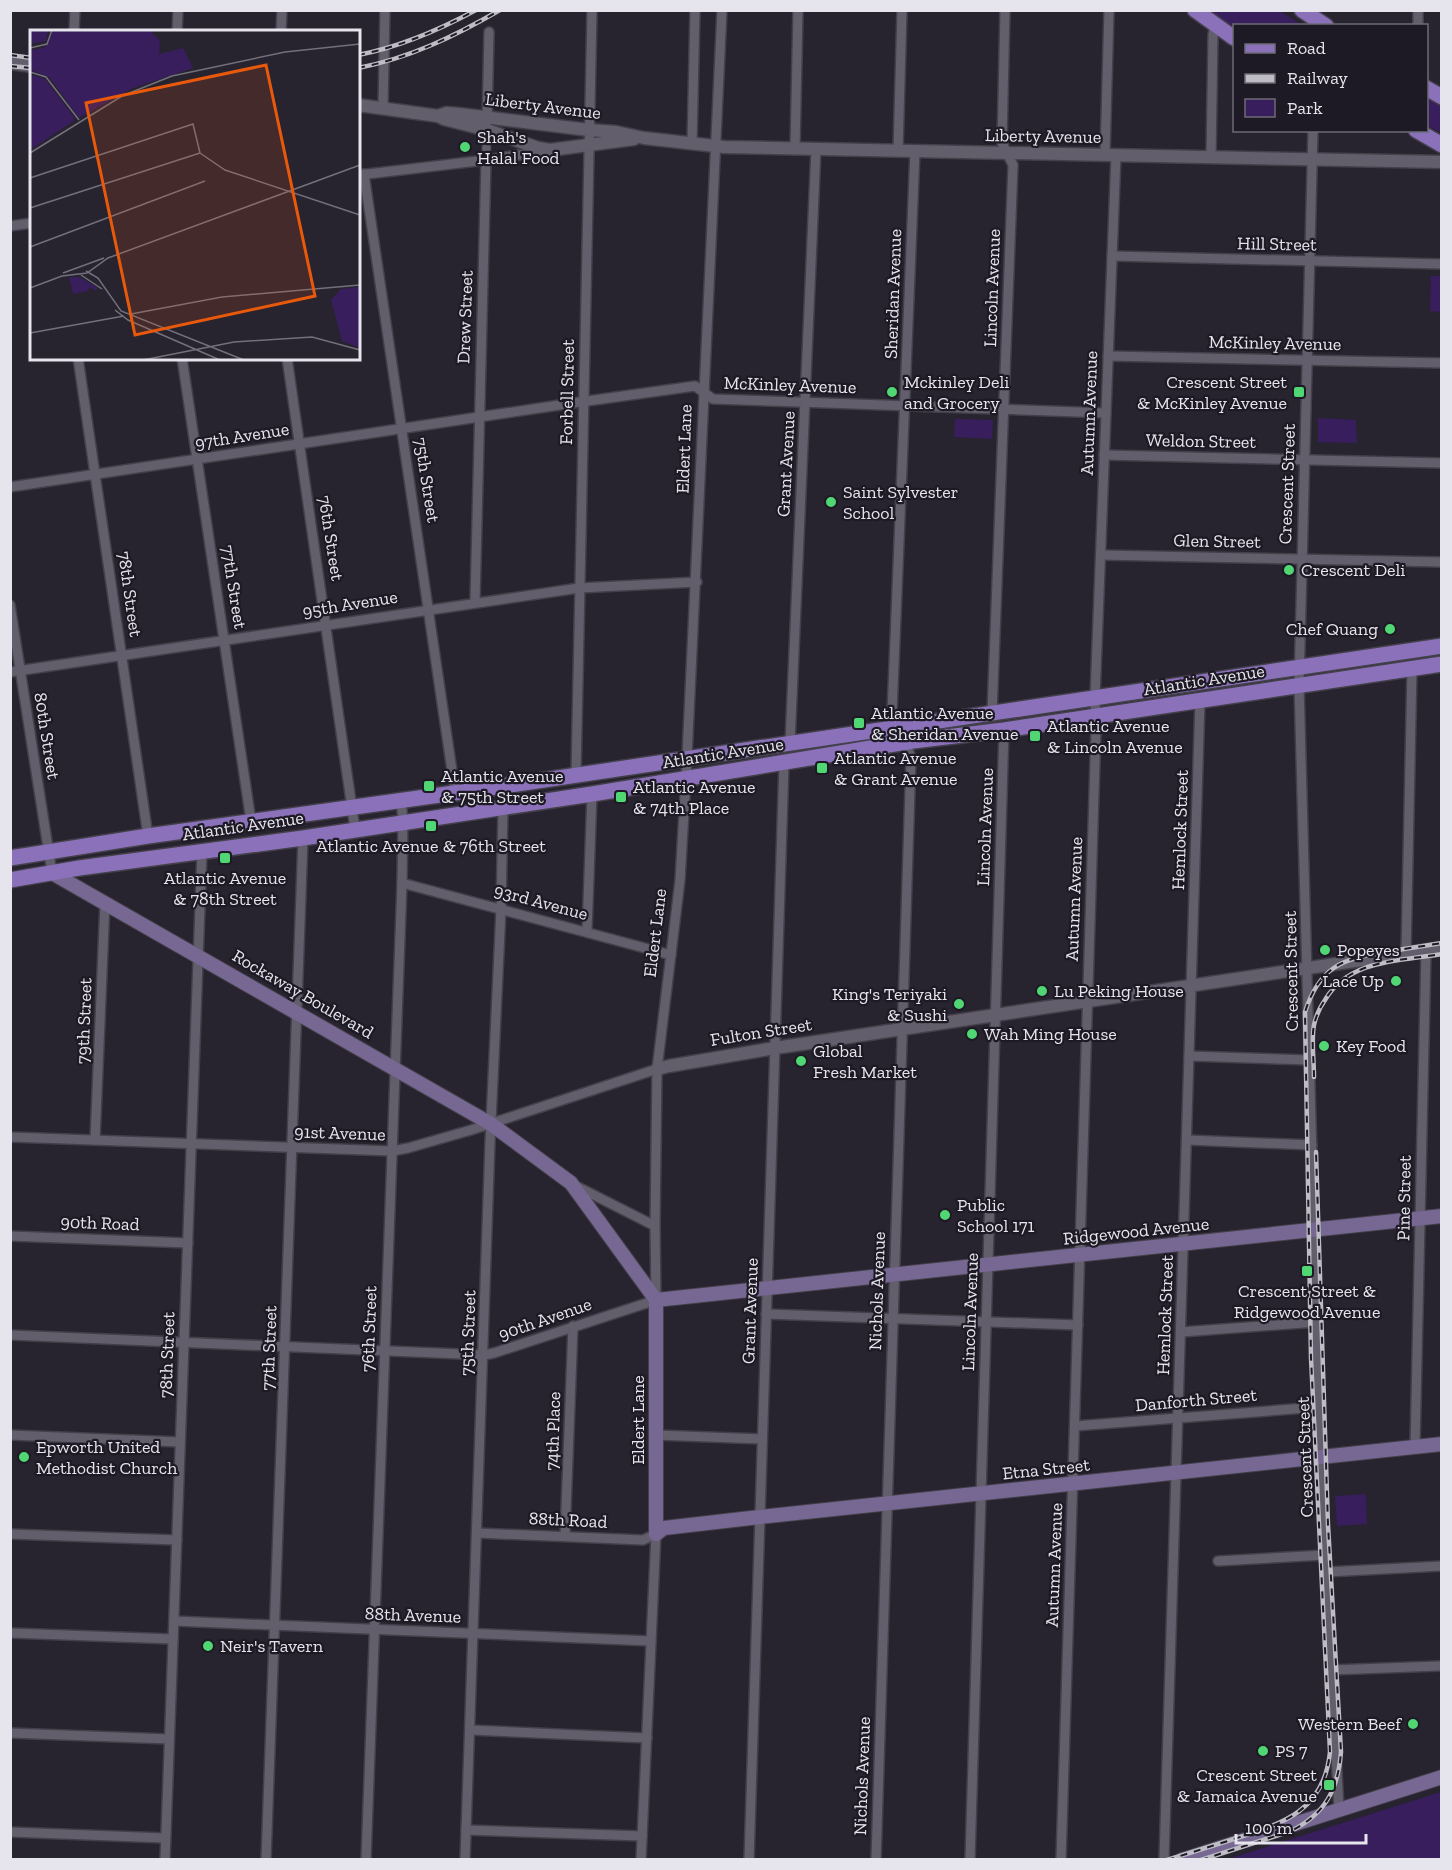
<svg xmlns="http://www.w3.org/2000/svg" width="1452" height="1870" font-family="'Zilla Slab',serif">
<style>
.green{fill:#381e5d}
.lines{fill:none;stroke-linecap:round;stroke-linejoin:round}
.pedestrian-casing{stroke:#43404a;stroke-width:10}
.minor-casing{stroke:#43404a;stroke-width:12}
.tertiary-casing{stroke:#43404a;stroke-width:15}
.secondary-casing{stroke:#43404a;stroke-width:16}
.primary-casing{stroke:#43404a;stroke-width:18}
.pedestrian{stroke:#625e6c;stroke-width:8}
.minor{stroke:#625e6c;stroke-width:9}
.tertiary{stroke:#625e6c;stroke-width:12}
.secondary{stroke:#776893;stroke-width:14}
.primary{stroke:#8b71ba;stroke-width:15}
.rail-casing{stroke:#bebcc4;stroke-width:4.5}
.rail{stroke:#1d1a25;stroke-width:2;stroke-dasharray:7;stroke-linecap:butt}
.poi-dot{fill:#51d674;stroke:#1d1a25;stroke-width:2}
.labels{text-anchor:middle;stroke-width:4.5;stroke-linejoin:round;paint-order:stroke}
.street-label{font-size:18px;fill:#e6e4ec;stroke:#1d1a25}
.poi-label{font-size:18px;fill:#e6e4ec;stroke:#1d1a25;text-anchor:start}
.inset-road{fill:none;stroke:#73707b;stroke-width:1.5}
.view{fill:#e8590c;fill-opacity:0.15;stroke:#e8590c;stroke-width:3}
.inset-edge{fill:none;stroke:#e6e4ec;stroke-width:3}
</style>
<rect width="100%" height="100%" fill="#27232f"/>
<!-- green -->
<g class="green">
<path d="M1207,11H1280L1302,25L1234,26V30Z"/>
<path d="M1426,97L1441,106V133L1427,125Z"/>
<path d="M1431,276H1441V312L1430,311Z"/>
<path d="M1318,418L1356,420L1357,443L1318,442Z"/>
<path d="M955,419L993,420L992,439L954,437Z"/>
<path d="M1366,1494L1367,1524L1337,1526L1335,1496Z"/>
<path d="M1441,1792V1859H1228Z"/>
</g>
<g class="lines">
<!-- pedestrian casing -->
<g class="pedestrian-casing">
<path id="pedestrian" d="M486,160L487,130"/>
</g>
<!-- minor casing -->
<g class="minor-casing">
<g id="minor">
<path d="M1418,26V10"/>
<path d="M74,32L75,10"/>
<path d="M177,32L178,10"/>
<path d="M281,32L282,10"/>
<path d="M383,108L385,10"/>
<path d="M487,122L489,32"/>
<path d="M1313,130L1299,685L1320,1449L1339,1810"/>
<path d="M692,144L695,10"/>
<path d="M795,149L798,10"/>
<path d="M898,151L902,10"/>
<path d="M1105,155L1109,10"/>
<path d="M1211,158L1213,35L1215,25"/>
<path d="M364,174L455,791"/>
<path d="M359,175L486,160L545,151"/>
<path d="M10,226L32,223"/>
<path d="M1112,256L1442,264"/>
<path d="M1108,356L1442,363"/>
<path d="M78,358L148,836"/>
<path d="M182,358L251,821"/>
<path d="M287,358L355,829"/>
<path d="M1104,455L1442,463"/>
<path d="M10,487L573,403L695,386L713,399L1106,413"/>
<path d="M1101,555L1442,562"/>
<path d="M475,602L486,160"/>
<path d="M10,605L52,873"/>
<path d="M10,672L579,588L697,582"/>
<path d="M992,713L1013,165L1002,143L1005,10"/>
<path d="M790,743L816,149"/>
<path d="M576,775L592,10"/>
<path d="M402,883L671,955"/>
<path d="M587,931L592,794"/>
<path d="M1406,954L1412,668"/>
<path d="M1189,1056L1310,1060"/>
<path d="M10,1137L392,1151L408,1148L471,1130L657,1069"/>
<path d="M95,1140L105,902"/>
<path d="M1187,1140L1312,1145"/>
<path d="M574,1185L655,1226"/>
<path d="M10,1236L188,1243"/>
<path d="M766,1314L1078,1325"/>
<path d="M1181,1332L1317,1322"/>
<path d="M10,1335L484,1355L494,1353L656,1300L655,1226L657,1069L680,880L686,778L722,10"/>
<path d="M1075,1426L1319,1407"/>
<path d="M10,1435L180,1442"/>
<path d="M656,1435L762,1439"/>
<path d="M1415,1447L1426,951"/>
<path d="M477,1533L643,1540L656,1534L641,1860"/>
<path d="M10,1534L177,1540"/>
<path d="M565,1536L573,1326"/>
<path d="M1218,1561L1325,1555"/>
<path d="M1326,1572L1442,1566"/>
<path d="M174,1621L651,1641"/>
<path d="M10,1633L173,1639"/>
<path d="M1331,1670L1439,1666"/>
<path d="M470,1730L647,1738"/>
<path d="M10,1733L169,1739"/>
<path d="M466,1830L642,1836"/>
<path d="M10,1832L165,1838"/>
<path d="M165,1860L202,852"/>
<path d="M266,1860L303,838"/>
<path d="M366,1860L402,883L403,821L401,800"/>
<path d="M465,1860L490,1142L501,909L503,807"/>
<path d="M749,1860L784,763"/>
<path d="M876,1860L911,757L892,713L915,151"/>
<path d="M970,1860L1004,730"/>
<path d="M1061,1860L1096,729L1095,697L1116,155"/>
<path d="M1164,1860L1200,700"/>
</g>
</g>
<!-- tertiary casing -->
<g class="tertiary-casing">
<g id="tertiary">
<path d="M10,63L32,66"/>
<path d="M358,105L438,116L444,119L487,130L538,148L550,150L634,139"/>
<path d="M438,116L446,113L459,114L589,130L616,132L644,138L724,147L1442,162"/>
<path d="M657,1069L669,1066L775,1048L1442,948"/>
</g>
</g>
<!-- secondary casing -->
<g class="secondary-casing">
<g id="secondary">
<path d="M52,873L491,1124L571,1183L656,1300"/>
<path d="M656,1300L1442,1216"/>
<path d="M656,1300V1534"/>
<path d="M656,1534L664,1528L751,1518L1442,1444"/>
<path d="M1182,1860L1442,1777"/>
</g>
</g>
<!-- primary casing -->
<g class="primary-casing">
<g id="primary">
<path d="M1195,10L1234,38"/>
<path d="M1302,10L1326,26"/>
<path d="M1426,88L1442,97"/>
<path d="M1416,130L1442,145"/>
<path d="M10,858L148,836L504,786L1442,646"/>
<path d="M10,880L79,868L303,838L592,794L913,741L1004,730L1442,664"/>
</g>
</g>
<!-- pedestrian -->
<use href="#pedestrian" class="pedestrian"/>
<!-- minor -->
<use href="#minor" class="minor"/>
<!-- tertiary -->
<use href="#tertiary" class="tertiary"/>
<!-- secondary -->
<use href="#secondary" class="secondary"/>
<!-- primary -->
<use href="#primary" class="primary"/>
<!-- rail casing -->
<g class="rail-casing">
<g id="rail">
<path d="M10,55L32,58"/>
<path d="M358,55C400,47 439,30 476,10"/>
<path d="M10,66L32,68"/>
<path d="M358,68C410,58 455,36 500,10"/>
<path d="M1314,1077C1314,1060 1311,1041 1314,1025C1316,1016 1320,1007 1325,1000C1349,959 1400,961 1442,954"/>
<path d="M1167,1860C1190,1853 1212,1846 1234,1839C1284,1823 1324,1811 1330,1752L1311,1358L1305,1012C1319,968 1342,958 1385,952C1404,949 1423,946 1442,943"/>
<path d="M1201,1860L1291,1831C1325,1814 1338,1790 1341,1752L1328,1525L1316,1152"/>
</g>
</g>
<!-- rail -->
<use href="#rail" class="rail"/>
</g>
<!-- markers -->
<g class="poi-dot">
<circle cx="465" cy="147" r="6"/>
<circle cx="892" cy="392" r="6"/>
<rect x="1293" y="386" width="12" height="12" rx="3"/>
<circle cx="831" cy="502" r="6"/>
<circle cx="1289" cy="570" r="6"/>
<circle cx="1390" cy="629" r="6"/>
<rect x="853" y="717" width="12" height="12" rx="3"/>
<rect x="1029" y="730" width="12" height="12" rx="3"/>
<rect x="816" y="762" width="12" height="12" rx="3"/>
<rect x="423" y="780" width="12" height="12" rx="3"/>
<rect x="615" y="791" width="12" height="12" rx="3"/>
<rect x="425" y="820" width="12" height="12" rx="3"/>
<rect x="219" y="852" width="12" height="12" rx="3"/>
<circle cx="1325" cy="950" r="6"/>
<circle cx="1396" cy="981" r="6"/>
<circle cx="1042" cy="991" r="6"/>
<circle cx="959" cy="1004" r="6"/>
<circle cx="972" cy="1034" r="6"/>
<circle cx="1324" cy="1046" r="6"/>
<circle cx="801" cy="1061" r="6"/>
<circle cx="945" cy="1215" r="6"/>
<rect x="1301" y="1265" width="12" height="12" rx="3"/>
<circle cx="24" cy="1457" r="6"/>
<circle cx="208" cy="1646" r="6"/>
<circle cx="1413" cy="1724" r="6"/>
<circle cx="1263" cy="1751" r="6"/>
<rect x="1323" y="1779" width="12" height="12" rx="3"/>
</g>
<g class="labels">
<!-- street labels -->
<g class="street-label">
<text transform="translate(543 106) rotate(7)" y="6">Liberty Avenue</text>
<text transform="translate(1043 136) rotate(1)" y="6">Liberty Avenue</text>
<text transform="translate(1277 244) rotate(1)" y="6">Hill Street</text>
<text transform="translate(992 288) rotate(-88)" y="6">Lincoln Avenue</text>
<text transform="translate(893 294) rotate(-88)" y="6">Sheridan Avenue</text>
<text transform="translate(465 317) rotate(-88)" y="6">Drew Street</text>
<text transform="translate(1275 343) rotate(1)" y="6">McKinley Avenue</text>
<text transform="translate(790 385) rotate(2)" y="6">McKinley Avenue</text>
<text transform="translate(567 392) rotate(-89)" y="6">Forbell Street</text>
<text transform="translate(1089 413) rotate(-88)" y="6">Autumn Avenue</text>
<text transform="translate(242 436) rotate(-9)" y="6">97th Avenue</text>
<text transform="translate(1201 441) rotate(1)" y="6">Weldon Street</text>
<text transform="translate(684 449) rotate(-88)" y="6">Eldert Lane</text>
<text transform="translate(786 464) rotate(-87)" y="6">Grant Avenue</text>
<text transform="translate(427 480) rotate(81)" y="6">75th Street</text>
<text transform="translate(1287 484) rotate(-88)" y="6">Crescent Street</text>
<text transform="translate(331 538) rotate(81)" y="6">76th Street</text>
<text transform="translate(1217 541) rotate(1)" y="6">Glen Street</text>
<text transform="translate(234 587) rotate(81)" y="6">77th Street</text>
<text transform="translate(130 594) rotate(82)" y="6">78th Street</text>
<text transform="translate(350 604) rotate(-9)" y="6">95th Avenue</text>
<text transform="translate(1204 680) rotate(-9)" y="6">Atlantic Avenue</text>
<text transform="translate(47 736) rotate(81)" y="6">80th Street</text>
<text transform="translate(723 753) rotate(-9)" y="6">Atlantic Avenue</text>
<text transform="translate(243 826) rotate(-8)" y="6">Atlantic Avenue</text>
<text transform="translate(985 827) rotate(-88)" y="6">Lincoln Avenue</text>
<text transform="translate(1180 830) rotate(-88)" y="6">Hemlock Street</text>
<text transform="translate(1074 899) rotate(-88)" y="6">Autumn Avenue</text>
<text transform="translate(541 902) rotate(15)" y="6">93rd Avenue</text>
<text transform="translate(655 933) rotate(-83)" y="6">Eldert Lane</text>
<text transform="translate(1291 971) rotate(-91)" y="6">Crescent Street</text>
<text transform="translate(303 994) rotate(30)" y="6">Rockaway Boulevard</text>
<text transform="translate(84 1021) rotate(-88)" y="6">79th Street</text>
<text transform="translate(761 1032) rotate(-9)" y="6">Fulton Street</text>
<text transform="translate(340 1133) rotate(2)" y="6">91st Avenue</text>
<text transform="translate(1404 1198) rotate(-89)" y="6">Pine Street</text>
<text transform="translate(100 1223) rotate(2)" y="6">90th Road</text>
<text transform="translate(1136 1231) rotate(-6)" y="6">Ridgewood Avenue</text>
<text transform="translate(877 1291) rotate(-88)" y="6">Nichols Avenue</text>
<text transform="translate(750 1311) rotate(-88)" y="6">Grant Avenue</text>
<text transform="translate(970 1312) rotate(-88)" y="6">Lincoln Avenue</text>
<text transform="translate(1165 1315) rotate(-88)" y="6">Hemlock Street</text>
<text transform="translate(545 1319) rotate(-19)" y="6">90th Avenue</text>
<text transform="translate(369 1329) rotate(-88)" y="6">76th Street</text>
<text transform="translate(468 1333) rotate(-88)" y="6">75th Street</text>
<text transform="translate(269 1348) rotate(-88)" y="6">77th Street</text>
<text transform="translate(167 1355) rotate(-88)" y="6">78th Street</text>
<text transform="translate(1196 1400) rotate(-5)" y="6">Danforth Street</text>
<text transform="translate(638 1420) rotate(-90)" y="6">Eldert Lane</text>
<text transform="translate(553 1431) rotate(-88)" y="6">74th Place</text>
<text transform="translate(1305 1457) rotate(-92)" y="6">Crescent Street</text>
<text transform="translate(1046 1469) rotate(-6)" y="6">Etna Street</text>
<text transform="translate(568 1520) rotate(3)" y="6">88th Road</text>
<text transform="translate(1054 1565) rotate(-88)" y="6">Autumn Avenue</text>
<text transform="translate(413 1615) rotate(2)" y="6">88th Avenue</text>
<text transform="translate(862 1776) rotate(-88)" y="6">Nichols Avenue</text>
</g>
<!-- poi labels -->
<g class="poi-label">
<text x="477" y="143">Shah's<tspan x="477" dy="21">Halal Food</tspan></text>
<text x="904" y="388">Mckinley Deli<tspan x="904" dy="21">and Grocery</tspan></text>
<text x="1287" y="388" text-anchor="end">Crescent Street<tspan x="1287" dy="21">&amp; McKinley Avenue</tspan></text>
<text x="843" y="498">Saint Sylvester<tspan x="843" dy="21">School</tspan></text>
<text x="1301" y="576">Crescent Deli</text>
<text x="1378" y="635" text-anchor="end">Chef Quang</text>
<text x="871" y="719">Atlantic Avenue<tspan x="871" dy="21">&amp; Sheridan Avenue</tspan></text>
<text x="1047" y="732">Atlantic Avenue<tspan x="1047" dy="21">&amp; Lincoln Avenue</tspan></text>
<text x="834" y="764">Atlantic Avenue<tspan x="834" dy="21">&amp; Grant Avenue</tspan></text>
<text x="441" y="782">Atlantic Avenue<tspan x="441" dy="21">&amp; 75th Street</tspan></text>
<text x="633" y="793">Atlantic Avenue<tspan x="633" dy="21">&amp; 74th Place</tspan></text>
<text x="431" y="852" text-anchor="middle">Atlantic Avenue &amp; 76th Street</text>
<text x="225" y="884" text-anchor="middle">Atlantic Avenue<tspan x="225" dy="21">&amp; 78th Street</tspan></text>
<text x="1337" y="956">Popeyes</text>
<text x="1384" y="987" text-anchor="end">Lace Up</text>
<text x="1054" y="997">Lu Peking House</text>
<text x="947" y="1000" text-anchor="end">King's Teriyaki<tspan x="947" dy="21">&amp; Sushi</tspan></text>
<text x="984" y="1040">Wah Ming House</text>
<text x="1336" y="1052">Key Food</text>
<text x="813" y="1057">Global<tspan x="813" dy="21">Fresh Market</tspan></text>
<text x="957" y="1211">Public<tspan x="957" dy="21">School 171</tspan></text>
<text x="1307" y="1297" text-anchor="middle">Crescent Street &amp;<tspan x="1307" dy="21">Ridgewood Avenue</tspan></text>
<text x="36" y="1453">Epworth United<tspan x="36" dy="21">Methodist Church</tspan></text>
<text x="220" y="1652">Neir's Tavern</text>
<text x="1401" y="1730" text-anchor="end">Western Beef</text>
<text x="1275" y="1757">PS 7</text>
<text x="1317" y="1781" text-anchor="end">Crescent Street<tspan x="1317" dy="21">&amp; Jamaica Avenue</tspan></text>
</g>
</g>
<!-- overview -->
<g transform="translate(30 30)">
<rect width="330" height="330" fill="#27232f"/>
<path d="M0,0H18L16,11L0,14ZM23,0H128L122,3L130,10L129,24L153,18L163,38L103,58L49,88L19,47L0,40V20L14,18ZM0,44L15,49L44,87V91L0,120ZM39,247H49L68,258L65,261L60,257L57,261L43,264ZM330,257V318L312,311L301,270L311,259Z" fill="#381e5d"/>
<path class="inset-road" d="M0,18L17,14L22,0M0,42L16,47L49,90M0,123L92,66L142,46L255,22L330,14M170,123L195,140L330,185M0,148L163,94L170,123M0,178L170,123M0,217L175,151M56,241L68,248L91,281L214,330M33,243L74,228M51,245L72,259M0,258L32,246L57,243L78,228L330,135M85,280L98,290L190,330M101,284L192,267L330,255M0,303L94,286M113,330L204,312L282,307L330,320"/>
<path class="view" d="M236,35L285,266L105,305L56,73Z"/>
<rect width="330" height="330" class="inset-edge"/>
</g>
<!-- border -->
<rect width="1452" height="1870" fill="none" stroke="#e6e4ec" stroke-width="24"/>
<!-- legend -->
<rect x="1233" y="24" width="195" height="108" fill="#1d1a25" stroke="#6d6b75" stroke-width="1.5"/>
<rect x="1245" y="44" width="30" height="9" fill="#8b71ba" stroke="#6d6b75" stroke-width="1.5"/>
<text x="1287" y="54" font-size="18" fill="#e6e4ec">Road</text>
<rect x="1245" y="74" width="30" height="9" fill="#bebcc4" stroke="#6d6b75" stroke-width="1.5"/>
<text x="1287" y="84" font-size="18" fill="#e6e4ec">Railway</text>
<rect x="1245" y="99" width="30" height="18" fill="#381e5d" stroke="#6d6b75" stroke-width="1.5"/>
<text x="1287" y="114" font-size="18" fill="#e6e4ec">Park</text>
<!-- scale -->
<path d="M1236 1834v9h130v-9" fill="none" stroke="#e6e4ec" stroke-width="3"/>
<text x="1245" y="1834" font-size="18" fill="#e6e4ec" stroke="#1d1a25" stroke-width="4.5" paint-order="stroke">100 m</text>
</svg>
